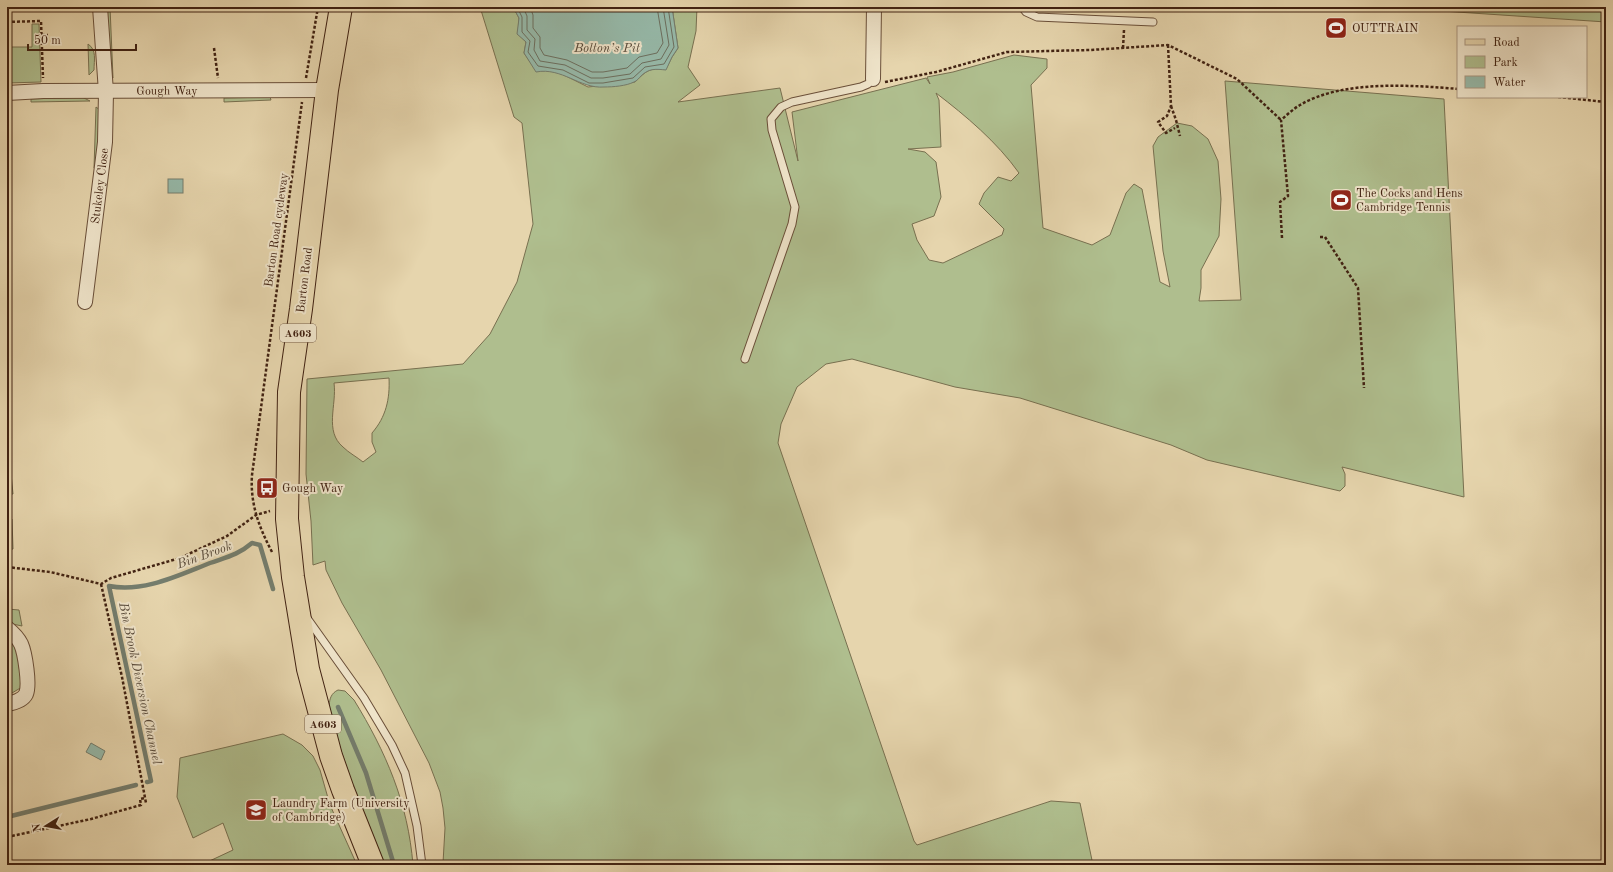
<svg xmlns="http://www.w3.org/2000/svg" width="1613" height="872" font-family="'Old Standard TT',serif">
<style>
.green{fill:#afbe8e;stroke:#787050;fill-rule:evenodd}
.water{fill:#96b9a9;stroke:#747d6d}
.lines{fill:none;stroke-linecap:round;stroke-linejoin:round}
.shore{stroke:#6c6e5e;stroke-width:1}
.stream{stroke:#747d6d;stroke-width:4.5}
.lane-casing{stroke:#6a4f39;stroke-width:9}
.street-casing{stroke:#6a4f39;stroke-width:16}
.primary-casing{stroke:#412212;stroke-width:24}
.path{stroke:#412212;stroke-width:2.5;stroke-dasharray:3 2;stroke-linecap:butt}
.lane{stroke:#efe4ca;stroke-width:7}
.street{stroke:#efe4ca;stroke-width:14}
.primary{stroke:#e6d5ad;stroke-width:22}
.labels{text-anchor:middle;stroke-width:4;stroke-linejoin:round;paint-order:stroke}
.shield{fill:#efe4ca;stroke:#755c49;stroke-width:1}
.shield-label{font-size:11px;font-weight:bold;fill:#412212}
.poi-label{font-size:12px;fill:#412212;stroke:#efe4ca;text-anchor:start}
.street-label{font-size:12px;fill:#412212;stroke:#efe4ca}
.water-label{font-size:13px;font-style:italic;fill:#564838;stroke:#efe4ca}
</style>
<rect width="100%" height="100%" fill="#e6d5ad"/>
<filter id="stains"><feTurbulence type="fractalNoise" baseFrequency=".005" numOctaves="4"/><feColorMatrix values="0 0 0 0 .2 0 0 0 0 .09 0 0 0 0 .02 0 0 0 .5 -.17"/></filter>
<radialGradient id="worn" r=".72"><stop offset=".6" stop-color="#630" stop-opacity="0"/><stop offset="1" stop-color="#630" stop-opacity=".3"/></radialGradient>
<!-- green -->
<g class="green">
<path d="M106,7H110L113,78L109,73Z"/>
<path d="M480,7H513L519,18L518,34L526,42L524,53L533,66L562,74L588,87L635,82C647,70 649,68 666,69L672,57L678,48L672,7H697L696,31L688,67L700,85L678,102L780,88L798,161L792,112L926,78L930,84L927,77L953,72L1014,55L1047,59V68L1031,85L1043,228L1092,245L1110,235L1126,193L1134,184L1142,189L1160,282L1170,287L1163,251L1153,146L1158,137L1177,123L1192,126L1208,139L1218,161L1221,199L1219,236L1201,270V288L1199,301L1241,300L1225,81L1444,99L1464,497L1342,467L1345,474V486L1340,491L1207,460L1171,445L1020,398L955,387L852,359L826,364L797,387L781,424L778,443L914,841L917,845L1051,801L1080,803L1093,865H433L443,863L445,828L443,808L440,792L429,763L381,670L342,603L326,570L325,561L313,565L311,521L306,474L307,379L463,364L490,334L517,282L533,224L522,123L514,117ZM936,93C966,116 997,142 1019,173L1011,181L998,177L984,193L979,204L1004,229L1002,235L943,263L929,260L917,240L912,224L934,216L941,197L936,162L925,152L908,149L941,147L939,100ZM389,378C390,399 386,417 372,433V442L376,452L363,462C357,457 349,453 343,447C324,431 337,405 334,383Z"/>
<path d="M1377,7H1606V22L1382,7Z"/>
<path d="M32,24H39L41,82L7,83V47H32Z"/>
<path d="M88,44C97,50 94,60 94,70L89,75Z"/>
<path d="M82,97L90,101L31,102V99Z"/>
<path d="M270,97L271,100L224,102V98Z"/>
<path d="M96,107L100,110V168H94Z"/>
<path d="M7,453H9L13,494H8Z"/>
<path d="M8,518L12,519L13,549L7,550Z"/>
<path d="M8,609L19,610L22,626L8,623Z"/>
<path d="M7,637L16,645L22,687L7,696Z"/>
<path d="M338,690L345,691L354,700C386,752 408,803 413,865H379L332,723C330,712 325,696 338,690Z"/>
<path d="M283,734L302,745L313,756L320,770L330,805L357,865H201L233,850L223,823L193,838L177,797L180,758Z"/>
</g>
<!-- water -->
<g class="water">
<path d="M513,7H672L678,48L672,57L666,70C656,69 649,68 641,76C639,78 637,81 634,82C626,86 613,87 604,87C580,89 562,67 536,72L524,53L526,42L517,34L519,18Z"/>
<rect x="168" y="179" width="15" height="14"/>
<path d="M91,743L105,751L101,760L86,752Z"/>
</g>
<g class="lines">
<!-- shore -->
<g class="shore">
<path d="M517,7L522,17V32L530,41L528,52L538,66L563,70L589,83H603L633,78L645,67L664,64L674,47L668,7"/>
<path d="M523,7L527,16V30L535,39L534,50L540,61L565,65L591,78H603L630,74L642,63L661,59L669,45L663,7"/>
<path d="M530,7L533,15V28L540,37V48L544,55L567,60L592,72H603L627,68L639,57L657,53L663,43L657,7"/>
</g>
<!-- stream -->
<g class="stream">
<path d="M338,707L366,773L394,865"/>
<path d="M147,782L151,781L109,586C143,593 179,575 210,563C227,557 238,555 252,543L260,545L273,589"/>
<path d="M7,817L136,785"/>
</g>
<!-- lane casing -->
<g class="lane-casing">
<g id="lane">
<path d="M1022,7L1026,12L1037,17L1153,22"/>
<path d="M745,359L792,224L795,207L772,130L771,119L781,107L792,102L861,87L868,84L873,79"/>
<path d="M307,618L364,698L392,745L405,773L417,826L422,865"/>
</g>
</g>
<!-- street casing -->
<g class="street-casing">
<g id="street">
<path d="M873,79L874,7"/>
<path id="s1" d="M7,93L43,91L327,90"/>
<path id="s2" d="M85,302L105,142L106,92L100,7"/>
<path d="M7,628C12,632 18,638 21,644C25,653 30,685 26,694C23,700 13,703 7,704"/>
</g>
</g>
<!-- primary casing -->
<g class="primary-casing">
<path id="primary" d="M341,7L327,90L301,309L289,392L287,519L293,577L308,669L331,756L343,790L373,865"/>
</g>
<!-- path -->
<g class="path">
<path d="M7,22L41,21L43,78"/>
<path d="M42,35H48"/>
<path d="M1168,45L1171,106L1167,116L1158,122L1166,133L1175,128"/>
<path d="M214,48L218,78"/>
<path d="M1123,48L1124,30"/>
<path d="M306,78L318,7"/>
<path d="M885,82L936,72L1007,52L1090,50L1168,45L1237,79L1281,120"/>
<path d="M1558,97L1606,102"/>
<path d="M1171,106L1176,120L1180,136"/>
<path d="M1320,237H1325L1358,288L1364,388"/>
<path d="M1282,238L1280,202L1288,196L1281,120C1287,115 1293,109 1300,105C1342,80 1411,85 1458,89"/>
<path d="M272,552C259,527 250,504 252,475L302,102"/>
<path d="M7,567L50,572L101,584L111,578L180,558L227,536L256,515L270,511"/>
<path d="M101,584L122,677L146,803"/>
<path d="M7,837L91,819L141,805L140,799L145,798"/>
</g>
<!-- lane -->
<use href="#lane" class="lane"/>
<!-- street -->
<use href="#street" class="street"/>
<!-- primary -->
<use href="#primary" class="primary"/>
</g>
<!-- icons -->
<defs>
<g id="stadium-square" transform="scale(1.15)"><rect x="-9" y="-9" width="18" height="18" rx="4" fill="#8f2418" stroke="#efe4ca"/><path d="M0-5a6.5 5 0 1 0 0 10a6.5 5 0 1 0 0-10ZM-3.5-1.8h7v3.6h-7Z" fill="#fff"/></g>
<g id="bus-square" transform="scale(1.15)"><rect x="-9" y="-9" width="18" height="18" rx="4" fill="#8f2418" stroke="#efe4ca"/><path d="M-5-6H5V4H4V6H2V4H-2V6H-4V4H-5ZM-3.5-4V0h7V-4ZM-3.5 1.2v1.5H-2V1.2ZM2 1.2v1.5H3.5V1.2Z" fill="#fff"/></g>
<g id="university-square" transform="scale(1.15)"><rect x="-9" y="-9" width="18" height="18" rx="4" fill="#8f2418" stroke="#efe4ca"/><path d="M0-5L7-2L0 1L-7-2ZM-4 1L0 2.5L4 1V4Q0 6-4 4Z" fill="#fff"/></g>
</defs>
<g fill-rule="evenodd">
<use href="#stadium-square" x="1336" y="28"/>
<use href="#stadium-square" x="1341" y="200"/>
<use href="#bus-square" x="267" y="488"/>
<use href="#university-square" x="256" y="810"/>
</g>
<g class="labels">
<!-- shield labels -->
<g class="shield">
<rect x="280" y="324" width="36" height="18" rx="3"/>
<rect x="305" y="715" width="36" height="18" rx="3"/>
</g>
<g class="shield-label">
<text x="298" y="337">A603</text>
<text x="323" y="728">A603</text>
</g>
<!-- poi labels -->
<g class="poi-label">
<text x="1352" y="32">OUTTRAIN</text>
<text x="1356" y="197">The Cocks and Hens<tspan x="1356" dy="14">Cambridge Tennis</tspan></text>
<text x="282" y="492">Gough Way</text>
<text x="272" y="807">Laundry Farm (University<tspan x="272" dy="14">of Cambridge)</tspan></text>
</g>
<!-- street labels -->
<g class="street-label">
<text dy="4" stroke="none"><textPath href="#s1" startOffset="160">Gough Way</textPath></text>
<text dy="4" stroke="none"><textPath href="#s2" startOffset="117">Stukeley Close</textPath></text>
<text transform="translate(276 230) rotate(-82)" y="4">Barton Road cycleway</text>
<text transform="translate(304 280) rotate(-83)" y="4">Barton Road</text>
</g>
<!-- water labels -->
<g class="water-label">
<text x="607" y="52">Bolton’s Pit</text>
<text transform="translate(204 554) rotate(-20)" y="5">Bin Brook</text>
<text transform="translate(141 683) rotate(78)" y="5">Bin Brook Diversion Channel</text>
</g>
</g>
<!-- margin -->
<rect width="1613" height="872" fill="none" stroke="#e6d5ad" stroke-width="24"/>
<rect x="8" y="8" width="1597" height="856" fill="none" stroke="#412212" stroke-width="2"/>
<rect x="12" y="12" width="1589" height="848" fill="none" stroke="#412212"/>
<!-- legend -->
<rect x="1457" y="26" width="130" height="72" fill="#efe4ca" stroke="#a99680"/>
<rect x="1465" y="39" width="20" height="6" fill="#e6d5ad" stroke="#a99680"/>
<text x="1493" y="46" font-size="12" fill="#412212">Road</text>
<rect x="1465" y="56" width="20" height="12" fill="#afbe8e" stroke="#a99680"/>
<text x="1493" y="66" font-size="12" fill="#412212">Park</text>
<rect x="1465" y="76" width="20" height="12" fill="#96b9a9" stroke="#a99680"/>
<text x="1493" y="86" font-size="12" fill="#412212">Water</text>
<!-- north arrow -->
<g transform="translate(46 826) rotate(259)" stroke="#efe4ca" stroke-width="3" paint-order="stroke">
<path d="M0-3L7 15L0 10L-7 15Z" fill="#412212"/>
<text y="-6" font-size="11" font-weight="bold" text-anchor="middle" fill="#412212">N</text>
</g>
<!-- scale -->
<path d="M28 44v6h108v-6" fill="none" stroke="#412212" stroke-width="2"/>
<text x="34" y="44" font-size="12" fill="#412212" stroke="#efe4ca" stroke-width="3" paint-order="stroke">50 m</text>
<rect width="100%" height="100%" filter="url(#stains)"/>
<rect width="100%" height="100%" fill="url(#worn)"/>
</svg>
